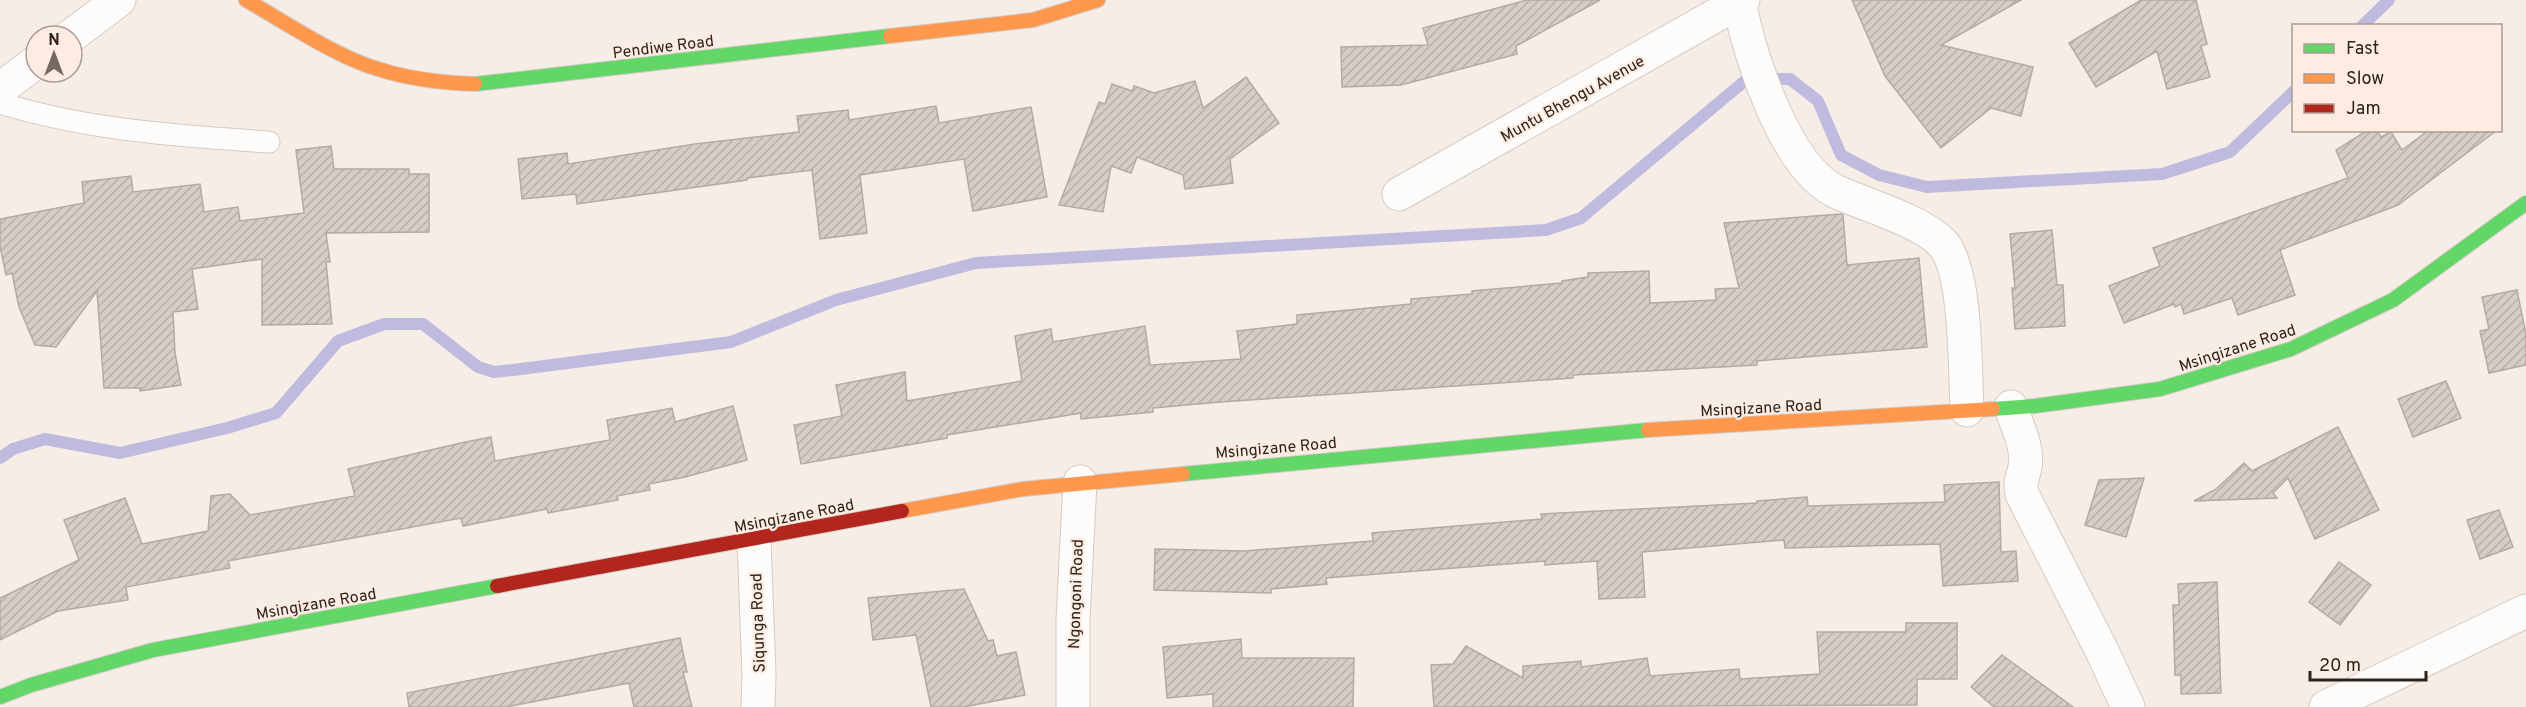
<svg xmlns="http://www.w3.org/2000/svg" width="2526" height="707" font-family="Overpass,sans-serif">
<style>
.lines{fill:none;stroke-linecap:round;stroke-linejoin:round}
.stream{stroke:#bfbbdf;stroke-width:12}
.building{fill:url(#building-hatch);stroke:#b4aaa4;stroke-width:1.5}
.lane-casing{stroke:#d3cac4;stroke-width:23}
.street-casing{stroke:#d3cac4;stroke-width:35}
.fast-casing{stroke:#d3cac4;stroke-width:16}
.slow-casing{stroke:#d3cac4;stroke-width:16}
.jam-casing{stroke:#d3cac4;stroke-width:16}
.lane{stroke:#fefcfb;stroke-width:21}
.street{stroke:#fefcfb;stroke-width:33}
.fast{stroke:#63d668;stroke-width:14}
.slow{stroke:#ff974d;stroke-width:14}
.jam{stroke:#b3261e;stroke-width:14}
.labels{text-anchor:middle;stroke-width:4.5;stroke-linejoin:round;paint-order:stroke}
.street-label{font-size:16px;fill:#2d221c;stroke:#fdece1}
</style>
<defs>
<pattern id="building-hatch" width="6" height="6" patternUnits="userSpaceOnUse" patternTransform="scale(1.5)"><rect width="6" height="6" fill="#d7cdc7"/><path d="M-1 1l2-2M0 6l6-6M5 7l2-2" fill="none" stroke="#b9b0aa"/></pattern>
</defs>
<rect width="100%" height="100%" fill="#f7ede7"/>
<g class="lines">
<!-- stream -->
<g class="stream">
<path d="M2362,26L2389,0"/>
<path d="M0,458L13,449L45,439L120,453L227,428L276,413L338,341L384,324H423L478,367L494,372L513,370L731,342L836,300L976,263L1546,230L1581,218L1747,79H1790L1818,101L1841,155L1879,175L1927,187L2162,174L2230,152L2294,91"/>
</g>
</g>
<!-- building -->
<g class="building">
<path d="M1527,0H1600L1516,46L1517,54L1401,85L1342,87L1341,47L1428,45L1423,28Z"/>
<path d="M1852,0H2021L1941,45L2033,67L2021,116L1991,108L1941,148L1885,76Z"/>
<path d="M2141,0H2196L2207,44L2201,46L2210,77L2167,89L2157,51L2096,87L2069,43Z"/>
<path d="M1246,77L1279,123L1230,159L1233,183L1185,189L1183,175L1137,157L1131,173L1111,166L1103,212L1059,205L1099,102L1105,104L1112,84L1132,91L1134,86L1154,93L1195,81L1203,108Z"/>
<path d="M936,106L939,123L1031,107L1047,197L973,211L964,159L860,175L867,233L820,239L812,170L747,178V180L577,204L576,194L522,199L518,159L567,153L568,164L695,144L799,132L797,116L848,110L849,120Z"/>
<path d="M2368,130H2377L2381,137L2391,132L2402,150L2429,130H2497L2398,205L2280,250L2295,295L2238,315L2232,298L2184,314L2181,304L2175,307L2174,304L2124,323L2109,286L2160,266L2153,248L2348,178L2336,150Z"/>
<path d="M331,146L334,169H409V174H429V232L326,233L330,262H326L332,324L262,325V259L192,269L198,309L173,312L175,353L181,385L140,391V388H104L97,291L56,347L35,345L19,307L12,273L6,275L0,246V219L84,203L82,182L131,176L133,192L200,184L204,212L238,207L240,221L304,213L296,150Z"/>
<path d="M1841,214L1843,215L1847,265L1919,258L1927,347L1757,361V365L1573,375V378L1220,402L1153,408V412L1081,419V413L947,435V438L801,464L794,425L842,416L836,385L905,372L907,401L1022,381L1015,336L1051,329L1053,342L1145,326L1150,365L1241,359L1237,331L1297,324V315L1411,304V299L1472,294V291L1562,283V281L1588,277V273L1649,271L1650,303L1716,300L1715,289L1739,288L1724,223Z"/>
<path d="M2052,230L2057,285H2063L2065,326L2015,329L2012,288H2015L2010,234Z"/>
<path d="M2517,290L2526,335V365L2489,373L2480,331L2489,329L2482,297Z"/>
<path d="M2446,381L2461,418L2413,437L2398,399Z"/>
<path d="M733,406L747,460L685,477L649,484L650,490L617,496L618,500L548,513L547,509L463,526L461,518L228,561L230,568L126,587L128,600L58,611L0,640V598L79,560L64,520L125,498L142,544L208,531L211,496L230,494L250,515L355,496L348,469L461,443L491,437L495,461L610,440L607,420L672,408L675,422Z"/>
<path d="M2338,427L2379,510L2315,539L2288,478L2273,493L2277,498L2194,501L2216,489L2244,463L2252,471Z"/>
<path d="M2144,478L2126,537L2085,525L2099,480Z"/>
<path d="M1999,482L2001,552L2016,551L2018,581L1943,586L1940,544L1785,548L1784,540L1642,552L1645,597L1599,599L1597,561L1545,565V561L1326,578L1327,584L1271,589V593L1154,590L1155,549L1244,551L1373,541L1372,533L1542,519L1541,514L1757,503V501L1807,497L1808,506L1945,502L1944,485Z"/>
<path d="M2499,510L2513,547L2480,559L2467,520Z"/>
<path d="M2339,562L2371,585L2340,625L2309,602Z"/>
<path d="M2217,582L2221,693L2181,694V675H2175L2173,605H2179L2178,584Z"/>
<path d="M964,589L988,641L993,640L997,656L1016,652L1025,695L964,707H931L916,635L873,640L868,598Z"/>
<path d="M1906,623H1957V679H1917V705L1434,707L1431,665L1453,664L1466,646L1523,678V666L1581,661V667L1647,658L1650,676L1739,669L1740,679L1820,674L1817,632H1906Z"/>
<path d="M680,638L687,672H683L692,707H634L629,683L506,707H409L407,693Z"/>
<path d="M1241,639L1242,658H1354L1353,707H1213V694L1167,698L1163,647Z"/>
<path d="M2002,655L2073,707H1994L1971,687Z"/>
</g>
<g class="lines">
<!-- lane casing -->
<g class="lane-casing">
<path id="lane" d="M0,103C87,130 179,136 269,142"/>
</g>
<!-- street casing -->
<g class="street-casing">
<g id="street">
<path d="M1739,2C1750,56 1785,168 1837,192C1866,205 1924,222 1943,244C1967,271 1965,373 1967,410"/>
<path d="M71,36L119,0"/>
<path d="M0,89L36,62"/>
<path d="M1399,194L1743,0"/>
<path d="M2011,407C2016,424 2029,448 2025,467C2023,479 2019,480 2022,494L2102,651L2128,707"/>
<path d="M754,539L759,675L758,707"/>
<path d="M1073,707V619L1080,482"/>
<path d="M2326,707L2526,611"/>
</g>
</g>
<!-- fast casing -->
<g class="fast-casing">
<g id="fast">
<path d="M475,84L890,36"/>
<path d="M1993,409L2035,406L2160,389L2291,349L2393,300L2526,203"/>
<path d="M1183,474L1648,430"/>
<path d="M0,697L31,685L153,650L497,586"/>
</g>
</g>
<!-- slow casing -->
<g class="slow-casing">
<g id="slow">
<path d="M246,0C285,22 336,57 378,69C409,79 442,83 475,84"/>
<path d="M890,36L1033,20L1098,0"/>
<path d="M1648,430L1993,409"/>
<path d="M902,511L1023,489L1183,474"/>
</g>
</g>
<!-- jam casing -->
<g class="jam-casing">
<path id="jam" d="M497,586L902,511"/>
</g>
<!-- lane -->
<use href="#lane" class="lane"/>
<!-- street -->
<use href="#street" class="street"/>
<!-- fast -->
<use href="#fast" class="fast"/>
<!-- slow -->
<use href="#slow" class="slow"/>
<!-- jam -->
<use href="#jam" class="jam"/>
</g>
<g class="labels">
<!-- street labels -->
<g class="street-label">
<text transform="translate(663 46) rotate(-7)" y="6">Pendiwe Road</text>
<text transform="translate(1572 98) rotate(-29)" y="6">Muntu Bhengu Avenue</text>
<text transform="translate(2237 347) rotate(-18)" y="6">Msingizane Road</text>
<text transform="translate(1761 407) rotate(-3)" y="6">Msingizane Road</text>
<text transform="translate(1276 447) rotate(-5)" y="6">Msingizane Road</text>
<text transform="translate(794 515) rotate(-11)" y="6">Msingizane Road</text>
<text transform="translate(1075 594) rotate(-88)" y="6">Ngongoni Road</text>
<text transform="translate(316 603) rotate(-10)" y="6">Msingizane Road</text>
<text transform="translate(757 623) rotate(-92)" y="6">Siqunga Road</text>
</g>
</g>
<!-- legend -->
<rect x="2292" y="24" width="210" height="108" fill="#fdece1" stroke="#aa9b92" stroke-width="1.5"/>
<rect x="2304" y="44" width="30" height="9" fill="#63d668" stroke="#aa9b92" stroke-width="1.5"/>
<text x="2346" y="54" font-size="18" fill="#2d221c">Fast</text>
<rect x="2304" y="74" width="30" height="9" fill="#ff974d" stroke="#aa9b92" stroke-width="1.5"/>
<text x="2346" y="84" font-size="18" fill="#2d221c">Slow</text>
<rect x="2304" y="104" width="30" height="9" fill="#b3261e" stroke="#aa9b92" stroke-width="1.5"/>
<text x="2346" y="114" font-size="18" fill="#2d221c">Jam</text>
<!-- north arrow -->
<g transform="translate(54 54)"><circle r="28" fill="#fdece1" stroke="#aa9b92" stroke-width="1.5"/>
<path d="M0-4.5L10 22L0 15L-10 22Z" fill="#746963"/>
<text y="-9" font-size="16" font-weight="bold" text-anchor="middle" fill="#2d221c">N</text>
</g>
<!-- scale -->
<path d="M2310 671v9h116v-9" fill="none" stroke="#2d221c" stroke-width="3"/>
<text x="2319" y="671" font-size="18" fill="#2d221c" stroke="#fdece1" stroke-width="4.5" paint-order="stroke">20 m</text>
</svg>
